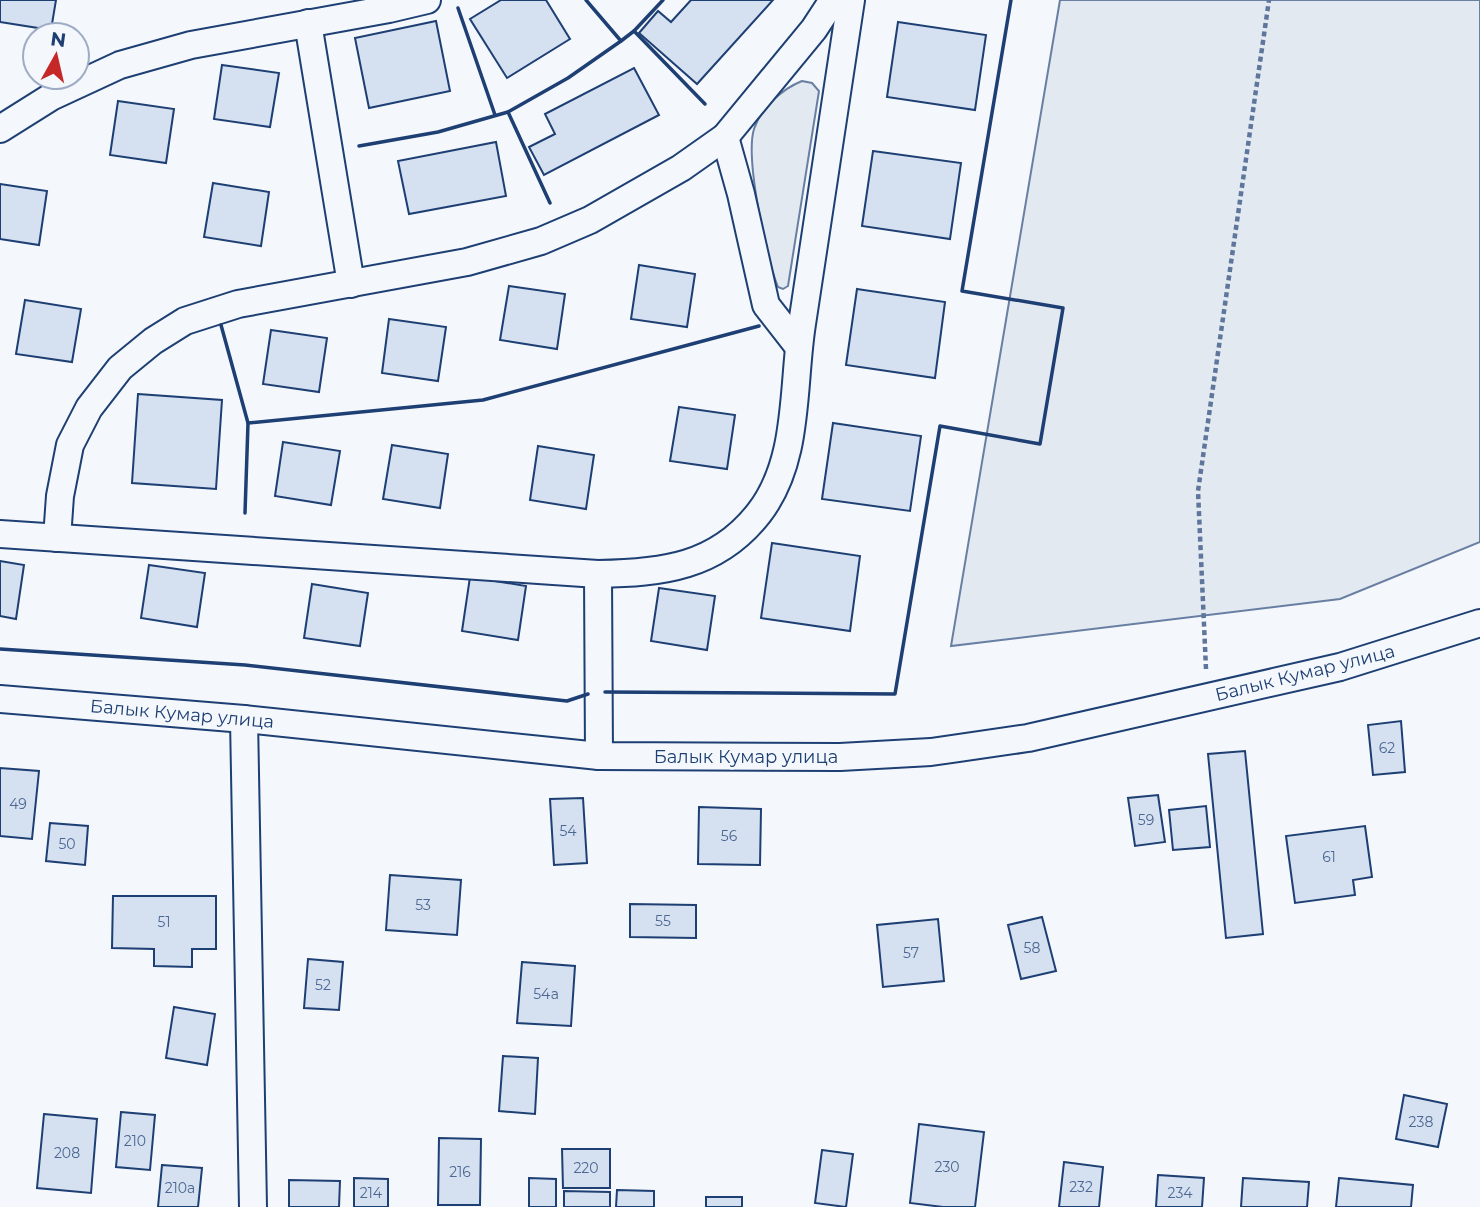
<svg xmlns="http://www.w3.org/2000/svg" width="1480" height="1207" font-family="Montserrat,sans-serif">
<style>
.green{fill:#e3e9f0;stroke:#687fa3;stroke-width:2}
.building{fill:#d5e0f0;stroke:#1d3f73;stroke-width:2}
.lines{fill:none;stroke-linecap:round;stroke-linejoin:round}
.street-casing{stroke:#1d3f73;stroke-width:30}
.path{stroke:#5e769c;stroke-width:4.5;stroke-dasharray:5 3.5;stroke-linecap:butt}
.street{stroke:#f4f7fb;stroke-width:26}
.wall{stroke:#1d3f73;stroke-width:3.5}
.labels{text-anchor:middle;stroke-width:5;stroke-linejoin:round;paint-order:stroke}
.number-label{font-size:14px;fill:#4b6792}
.street-label{font-size:18px;fill:#1d3f73;stroke:#f4f7fb}
</style>
<rect width="100%" height="100%" fill="#f4f7fb"/>
<!-- green -->
<g class="green">
<path d="M1060,0H1480V542L1340,599L951,646Z"/>
<path d="M802,81L812,83L819,91L788,286L783,289L778,287C766,257 745,158 754,129C761,108 782,89 802,81Z"/>
</g>
<!-- building -->
<g class="building">
<path d="M0,0H56L51,30L0,22Z"/>
<path d="M501,0H546L570,39L507,78L470,19Z"/>
<path d="M691,0H773L697,84L639,33L658,11L671,22Z"/>
<path d="M436,21L450,91L369,108L355,38Z"/>
<path d="M898,22L986,35L975,110L887,97Z"/>
<path d="M222,65L279,73L270,127L214,119Z"/>
<path d="M634,68L659,115L544,175L529,147L555,134L545,114Z"/>
<path d="M118,101L174,109L166,163L110,155Z"/>
<path d="M496,142L506,196L409,214L398,161Z"/>
<path d="M873,151L961,163L950,239L862,226Z"/>
<path d="M213,183L269,192L261,246L204,237Z"/>
<path d="M0,184L47,191L39,245L0,239Z"/>
<path d="M639,265L695,274L687,327L631,319Z"/>
<path d="M509,286L565,294L557,349L500,340Z"/>
<path d="M857,289L945,302L935,378L846,365Z"/>
<path d="M25,300L81,309L72,362L16,354Z"/>
<path d="M389,319L446,327L438,381L382,373Z"/>
<path d="M271,330L327,338L319,392L263,384Z"/>
<path d="M138,394L222,400L216,489L132,483Z"/>
<path d="M679,407L735,415L727,469L670,461Z"/>
<path d="M833,423L921,436L910,511L822,499Z"/>
<path d="M283,442L340,451L331,505L275,496Z"/>
<path d="M392,445L448,454L440,508L383,499Z"/>
<path d="M538,446L594,455L586,509L530,500Z"/>
<path d="M772,543L860,556L850,631L761,618Z"/>
<path d="M0,561L24,565L16,619L0,616Z"/>
<path d="M149,565L205,573L197,627L141,618Z"/>
<path d="M470,577L526,586L518,640L462,631Z"/>
<path d="M312,584L368,593L360,646L304,638Z"/>
<path d="M659,588L715,596L707,650L651,641Z"/>
<path d="M1401,721L1405,772L1373,775L1368,725Z"/>
<path d="M1245,751L1263,934L1226,938L1208,754Z"/>
<path d="M0,768L39,771L32,839L0,836Z"/>
<path d="M1158,795L1165,842L1135,846L1128,798Z"/>
<path d="M583,798L587,863L554,865L550,799Z"/>
<path d="M1206,806L1210,847L1173,850L1169,810Z"/>
<path d="M699,807L761,809L760,865L698,864Z"/>
<path d="M50,823L88,826L85,865L46,861Z"/>
<path d="M1365,826L1372,877L1353,880L1355,895L1295,903L1286,836Z"/>
<path d="M390,875L461,880L457,935L386,930Z"/>
<path d="M113,896H216V949H192V967L154,966V949L112,948Z"/>
<path d="M630,904L696,905V938L630,937Z"/>
<path d="M1042,917L1056,971L1021,979L1008,925Z"/>
<path d="M938,919L944,981L883,987L877,925Z"/>
<path d="M308,959L343,962L339,1010L304,1008Z"/>
<path d="M522,962L575,966L571,1026L517,1023Z"/>
<path d="M174,1007L215,1014L207,1065L166,1058Z"/>
<path d="M503,1056L538,1058L535,1114L499,1111Z"/>
<path d="M1404,1095L1447,1104L1438,1147L1396,1139Z"/>
<path d="M121,1112L155,1115L150,1170L116,1167Z"/>
<path d="M44,1114L97,1119L91,1193L37,1188Z"/>
<path d="M919,1124L984,1132L975,1207H943L910,1203Z"/>
<path d="M439,1138L481,1139L480,1205H438Z"/>
<path d="M562,1149H610V1188H563Z"/>
<path d="M822,1150L853,1154L846,1207L815,1203Z"/>
<path d="M1064,1162L1103,1167L1099,1207H1059Z"/>
<path d="M162,1165L202,1168L198,1207H158Z"/>
<path d="M1158,1175L1204,1178L1202,1207H1156Z"/>
<path d="M354,1178L388,1179V1207H354Z"/>
<path d="M529,1178L556,1179V1207H529Z"/>
<path d="M1243,1178L1309,1182L1307,1207H1241Z"/>
<path d="M1339,1178L1413,1185L1411,1207H1336Z"/>
<path d="M289,1180L340,1181L339,1207H289Z"/>
<path d="M617,1190L654,1191V1207H616Z"/>
<path d="M564,1191L610,1192V1207H564Z"/>
<rect x="706" y="1197" width="36" height="10"/>
</g>
<g class="lines">
<!-- street casing -->
<g class="street-casing">
<g id="street">
<path d="M308,23L351,284"/>
<path d="M0,129L51,97L120,65L191,45L389,9L427,0"/>
<path d="M725,137L741,194L766,305L798,346"/>
<path d="M0,534L598,574C662,573 717,567 759,513C800,460 792,387 802,324C818,216 834,108 851,0"/>
<path d="M57,538L60,496L70,445L89,408L120,368L153,341L185,321L238,304L467,262L541,241L590,220L681,168L725,137L814,29L833,0"/>
<path d="M598,574L599,756"/>
<path d="M0,699L244,719L599,756L840,757L931,752L1028,738L1340,667L1480,623"/>
<path d="M244,719L253,1207"/>
</g>
</g>
<!-- path -->
<path class="path" d="M1206,669L1198,491L1269,0"/>
<!-- street -->
<use href="#street" class="street"/>
<!-- wall -->
<g class="wall">
<path d="M586,0L621,41"/>
<path d="M458,8L495,115"/>
<path d="M634,31L705,104"/>
<path d="M508,112L550,203"/>
<path d="M359,146L438,132L508,112L568,78L621,41L634,31L663,0"/>
<path d="M221,325L248,423L245,513"/>
<path d="M248,423L483,400L759,326"/>
<path d="M0,649L245,665L567,701L588,694"/>
<path d="M605,692L895,694L940,426L1040,444L1063,308L962,291L1011,0"/>
</g>
</g>
<g class="labels">
<!-- number labels -->
<g class="number-label">
<text x="1387" y="753">62</text>
<text x="18" y="809">49</text>
<text x="1146" y="825">59</text>
<text x="568" y="836">54</text>
<text x="729" y="841">56</text>
<text x="67" y="849">50</text>
<text x="1329" y="862">61</text>
<text x="423" y="910">53</text>
<text x="663" y="926">55</text>
<text x="164" y="927">51</text>
<text x="1032" y="953">58</text>
<text x="911" y="958">57</text>
<text x="323" y="990">52</text>
<text x="546" y="999">54а</text>
<text x="1421" y="1127">238</text>
<text x="135" y="1146">210</text>
<text x="67" y="1158">208</text>
<text x="947" y="1172">230</text>
<text x="586" y="1173">220</text>
<text x="460" y="1177">216</text>
<text x="1081" y="1192">232</text>
<text x="180" y="1193">210а</text>
<text x="371" y="1198">214</text>
<text x="1180" y="1198">234</text>
</g>
<!-- street labels -->
<g class="street-label">
<text transform="translate(1305 673) rotate(-14)" y="6">Балык Кумар улица</text>
<text transform="translate(182 714) rotate(5)" y="6">Балык Кумар улица</text>
<text x="746" y="763">Балык Кумар улица</text>
</g>
</g>
<!-- north arrow -->
<g transform="translate(56 56) rotate(8)"><circle r="33" fill="#f4f7fb" stroke="#9eadc5" stroke-width="2"/>
<path d="M0-5L12 26L0 18L-12 26Z" fill="#c62828"/>
<text y="-10" font-size="19" font-weight="bold" text-anchor="middle" fill="#1d3f73">N</text>
</g>
</svg>
